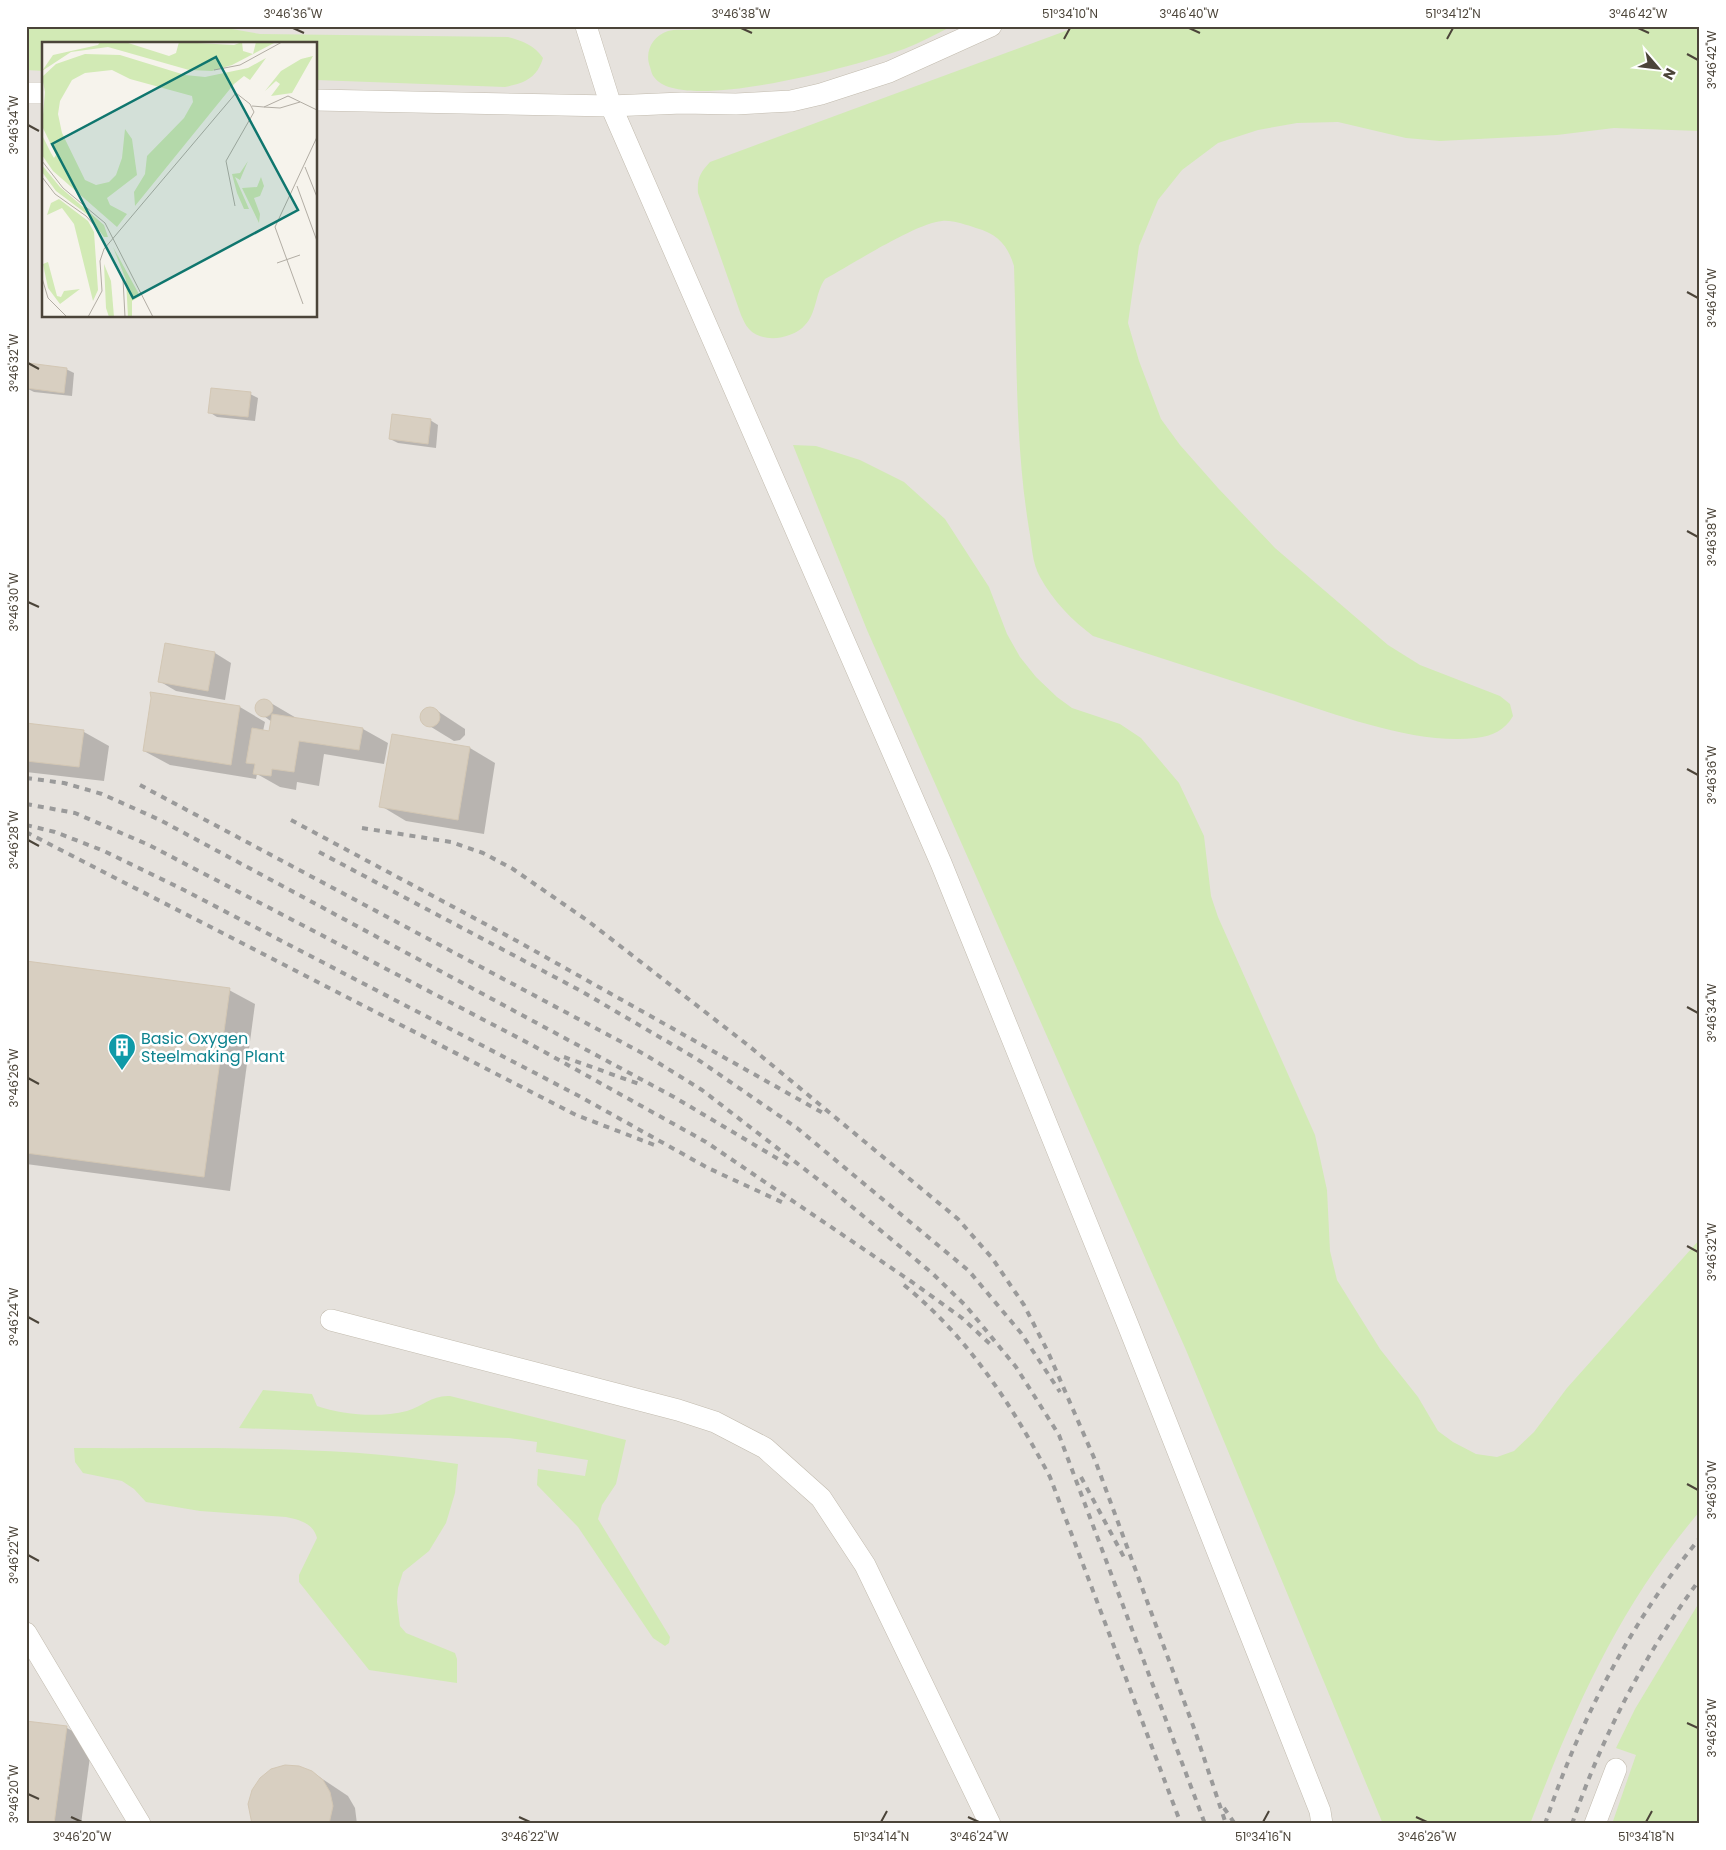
<svg xmlns="http://www.w3.org/2000/svg" width="1726" height="1850" font-family="Poppins,sans-serif">
<style>
.industrial{fill:#e6e2dd;fill-rule:evenodd}
.green{fill:#d2eab5}
.shadow{fill:#0003}
.building{fill:#d8cfc1;stroke:#d3c7b4}
.lines{fill:none;stroke-linecap:round;stroke-linejoin:round}
.service-casing{stroke:#c2bbae;stroke-width:22}
.service{stroke:#fff;stroke-width:21}
.rail{stroke:#9a9a9a;stroke-width:4;stroke-dasharray:6 6;stroke-linecap:butt}
.ticks{fill:none;stroke:#4b4439;stroke-width:2}
.labels{text-anchor:middle;stroke-width:5;stroke-linejoin:round;paint-order:stroke}
.culture-label{font-size:16px;fill:#0d838f;stroke:#fff;text-anchor:start}
.inset-road{fill:none;stroke:#b2ada4;stroke-width:1}
.view{fill:#0f766e;fill-opacity:0.15;stroke:#0f766e;stroke-width:2.5}
.inset-edge{fill:none;stroke:#4b4439;stroke-width:2.5}
.neatline{fill:none;stroke:#4b4439;stroke-width:2}
.ticks-label{font-size:12px;text-anchor:middle;fill:#4b4439}
</style>
<rect width="100%" height="100%" fill="#f6f3ec"/>
<!-- industrial -->
<path class="industrial" d="M26,26H1700V1824H26ZM44,44H316V316H44Z"/>
<!-- green -->
<g class="green">
<path d="M26,26H215L260,34L508,37C523,41 534,45 543,58C537,78 525,83 505,87L316,80V44H44V71L26,70Z"/>
<path d="M756,26H952C936,34 920,43 904,49C865,63 681,116 654,77C652,75 651,70 650,67C644,51 653,36 668,31C675,29 684,30 691,30C713,28 734,27 756,26Z"/>
<path d="M1079,26H1700V131L1614,128L1557,135L1440,141L1406,138L1338,122L1297,123L1258,130L1218,143L1182,170L1158,200L1139,246L1128,323L1139,361L1161,419L1180,445L1218,488L1275,548L1388,645L1420,665L1500,696L1510,704L1513,716C1505,730 1493,736 1476,738C1417,745 1341,716 1285,698C1221,677 1157,657 1093,636C1072,620 1053,601 1040,577C1032,563 1032,545 1029,529C1015,443 1017,354 1014,266C1008,246 998,234 976,228C966,225 953,220 942,221C916,223 851,265 825,279C815,293 817,313 805,325C793,339 762,344 749,329C745,325 743,319 741,315L698,193C697,178 700,173 710,162Z"/>
<path d="M793,445L816,446L860,460L904,482L945,519L989,587L1007,634L1020,657L1036,677L1057,697L1072,708L1120,724L1141,738L1179,783L1204,836L1211,896L1218,917L1315,1135L1327,1190L1330,1251L1337,1280L1380,1349L1418,1397L1438,1431L1453,1442L1476,1454L1497,1457L1514,1451L1534,1432L1567,1388L1700,1239V1511C1618,1608 1575,1707 1530,1824H1383L1186,1350L867,630Z"/>
<path d="M263,1390L312,1394L317,1406C343,1415 379,1418 407,1411C423,1406 432,1395 450,1396L626,1440L616,1484L602,1505L598,1519L670,1637L669,1643L665,1646L653,1638L578,1527L537,1485L538,1469L585,1476L588,1460L536,1452L537,1442L509,1438L239,1428Z"/>
<path d="M74,1448C202,1449 332,1444 458,1464L455,1493L446,1523L429,1551L403,1572L398,1588L397,1602L400,1626L406,1633L455,1653L457,1659V1683L369,1670L299,1582V1575L317,1538C313,1523 300,1520 286,1517L200,1511L146,1502L134,1489L122,1481L83,1473L75,1462Z"/>
<path d="M1700,1601V1824H1612L1636,1755L1616,1748L1635,1709Z"/>
</g>
<!-- shadow -->
<g class="shadow">
<path d="M29,365L66,369L74,373L72,396L34,392L26,388Z"/>
<path d="M250,394L258,398L255,421L217,417L209,412Z"/>
<path d="M430,420L438,425L436,448L398,443L390,439Z"/>
<path d="M215,653L231,663L225,700L176,691L159,681Z"/>
<path d="M264,699L298,719L363,729L388,743L384,764L324,754L319,786L297,782L296,790L280,787L257,774L256,779L170,765L144,751L240,707L265,722L263,731L270,732L272,722L257,711L256,705Z"/>
<path d="M433,708L465,729V735L460,740L454,741L423,722L421,714L424,709Z"/>
<path d="M26,724L84,732L109,746L104,781L26,772Z"/>
<path d="M393,735L470,748L495,763L484,834L406,821L381,806Z"/>
<path d="M26,963L229,990L255,1004L230,1191L26,1164Z"/>
<path d="M26,1722L67,1728L92,1742L81,1824H26Z"/>
<path d="M312,1772L348,1796L355,1808L357,1824H253L249,1804Z"/>
</g>
<!-- building -->
<g class="building">
<path d="M28,363L67,368L64,393L26,388Z"/>
<path d="M211,388L251,392L248,417L208,413Z"/>
<path d="M392,414L431,419L428,444L389,439Z"/>
<path d="M165,643L215,652L208,691L158,682Z"/>
<path d="M150,692L240,706L231,765L143,751L151,698Z"/>
<circle cx="264" cy="708" r="9"/>
<circle cx="430" cy="717" r="10"/>
<path d="M272,714L363,728L359,750L299,741L294,772L272,769L271,776L253,774L255,764L246,763L252,728L269,731Z"/>
<path d="M26,723L84,730L79,767L26,761Z"/>
<path d="M392,734L470,747L458,820L379,807Z"/>
<path d="M26,961L230,988L204,1177L26,1153Z"/>
<path d="M26,1721L67,1726L54,1824H26Z"/>
<path d="M285,1765L299,1766L312,1771L323,1780L330,1792L333,1806L329,1824H252L248,1804L252,1790L260,1778L271,1769Z"/>
</g>
<g class="lines">
<!-- service casing -->
<g class="service-casing">
<g id="service">
<path d="M586,26L611,106L941,863L1128,1325L1320,1811L1322,1824"/>
<path d="M26,93H44"/>
<path d="M316,100L611,106L682,103L736,104L791,101L821,94L889,72L991,26"/>
<path d="M331,1320L678,1410L715,1422L765,1448L821,1498L865,1565L990,1824"/>
<path d="M26,1633L140,1824"/>
<path d="M1595,1824L1616,1769"/>
</g>
</g>
<!-- service -->
<use href="#service" class="service"/>
<!-- rail -->
<g class="rail">
<path d="M26,778L64,783L102,794L160,820L674,1097L790,1166"/>
<path d="M140,785L644,1054L702,1090L833,1191L932,1273L966,1306L1016,1367L1059,1435L1205,1824"/>
<path d="M26,804L75,813L149,845L532,1045L706,1142L912,1282L962,1318L990,1344"/>
<path d="M291,820L517,941L823,1113"/>
<path d="M26,825L55,832L104,851L184,890L579,1096L708,1168L786,1204"/>
<path d="M362,828L451,842L483,853L513,869L588,921L749,1046L958,1219L992,1258L1024,1305L1048,1352L1095,1460L1195,1731L1226,1824"/>
<path d="M26,832L576,1115L657,1146"/>
<path d="M319,852L581,991L697,1059L797,1128L969,1271L1021,1333L1060,1392"/>
<path d="M564,1057L639,1084"/>
<path d="M904,1285C968,1337 1012,1405 1050,1477L1181,1824"/>
<path d="M1081,1477L1126,1561"/>
<path d="M1224,1808L1235,1824"/>
<path d="M1545,1824C1579,1722 1631,1621 1700,1538"/>
<path d="M1572,1824C1602,1736 1645,1654 1700,1579"/>
</g>
</g>
<!-- ticks -->
<path class="ticks" d="M293,28L304,33M741,28L752,33M1189,28L1200,33M1638,28L1649,33M1064,39L1070,28M1447,39L1453,28M1687,54L1698,60M28,125L39,131M1687,292L1698,298M28,363L39,369M1687,531L1698,537M28,602L39,607M1687,769L1698,775M28,840L39,846M1687,1007L1698,1013M28,1078L39,1084M1687,1246L1698,1252M28,1317L39,1323M1687,1484L1698,1490M28,1555L39,1561M1687,1723L1698,1728M28,1794L39,1799M71,1817L82,1822M519,1817L530,1822M968,1817L979,1822M1416,1817L1427,1822M881,1822L887,1811M1263,1822L1269,1811M1646,1822L1652,1811"/>
<!-- icons -->
<defs>
<g id="building-pin" transform="scale(1.4375)"><path d="M0 17L-7.5 6A9.5 9.5 0 1 1 7.5 6Z" fill="#0f9aa8" stroke="#fff"/><path d="M-4-6H4V6H1V3H-1V6H-4ZM-2.5-4.3h1.7v1.8h-1.7ZM.8-4.3h1.7v1.8H.8ZM-2.5-1h1.7V.8h-1.7ZM.8-1h1.7V.8H.8Z" fill="#fff"/></g>
</defs>
<g fill-rule="evenodd">
<use href="#building-pin" x="122" y="1047"/>
</g>
<g class="labels">
<!-- culture labels -->
<g class="culture-label">
<text x="141" y="1044">Basic Oxygen<tspan x="141" dy="18">Steelmaking Plant</tspan></text>
</g>
</g>
<!-- overview -->
<g transform="translate(42 42)">
<rect width="275" height="275" fill="#f6f3ec"/>
<path d="M58,0H83L127,14L134,11L137,0L192,3L200,0L201,9L211,12L214,0H234L190,23L170,29L147,28L66,5L29,10L0,29L11,13L56,3ZM43,12L78,13L143,33L163,35L206,26L224,16L208,38L202,34L192,42L93,164L92,150L103,132L105,114L142,76L151,60L150,54L88,37L70,28L43,31L30,38L18,59L16,72L20,91L43,138L54,143L67,140L74,133L80,116L83,87L90,97L95,133L65,156L68,163L85,172L75,185L11,129L0,113V93L9,111L12,116L14,113L0,84L3,50L0,35L14,22ZM271,14L250,51L229,54L238,42L234,39L223,49L239,29L259,17ZM206,119L198,138L193,135L207,167H202L195,151L190,132L198,131ZM0,123L18,145L62,183L66,195H62L46,173L14,149L0,130ZM219,135L222,144L218,154L212,156L218,172L217,181L200,146L215,145ZM17,157L46,179L52,190L56,248L51,259L32,182L20,166L5,173L9,161ZM71,205L98,254L90,259V275H86L84,238ZM6,220L15,254L19,255L22,249L38,247L18,262L6,246L1,222ZM62,222L69,239L72,275H67L64,266Z" fill="#d2eab5"/>
<path class="inset-road" d="M172,28L198,23L240,0M210,64L222,65L246,54L275,68M222,65L238,66L258,60M275,115V131M0,119L21,146L63,181L111,275M263,125L275,155M0,135L13,152L44,174L54,185L81,237L83,275M255,144L275,199M235,221L258,213M0,236L6,256L25,275M261,262L233,185L275,95M46,275L60,249L58,219L62,207L194,51L208,62L212,70L184,119L193,164"/>
<path class="view" d="M174,15L256,168L91,256L10,102Z"/>
<rect width="275" height="275" class="inset-edge"/>
</g>
<!-- border -->
<rect width="1726" height="1850" fill="none" stroke="#ffffff" stroke-width="55"/>
<!-- north arrow -->
<g transform="translate(1658 68) rotate(118)" stroke="#ffffff" stroke-width="4" paint-order="stroke">
<path d="M0-4L9 19L0 12L-9 19Z" fill="#4b4439"/>
<text y="-8" font-size="14" font-weight="bold" text-anchor="middle" fill="#4b4439">N</text>
</g>
<rect x="28" y="28" width="1670" height="1794" class="neatline"/>
<g class="ticks-label">
<text x="293" y="18">3°46'36"W</text>
<text x="741" y="18">3°46'38"W</text>
<text x="1070" y="18">51°34'10"N</text>
<text x="1189" y="18">3°46'40"W</text>
<text x="1453" y="18">51°34'12"N</text>
<text x="1638" y="18">3°46'42"W</text>
<text transform="translate(1712 60) rotate(-90)" y="4">3°46'42"W</text>
<text transform="translate(14 125) rotate(-90)" y="4">3°46'34"W</text>
<text transform="translate(1712 298) rotate(-90)" y="4">3°46'40"W</text>
<text transform="translate(14 363) rotate(-90)" y="4">3°46'32"W</text>
<text transform="translate(1712 537) rotate(-90)" y="4">3°46'38"W</text>
<text transform="translate(14 602) rotate(-90)" y="4">3°46'30"W</text>
<text transform="translate(1712 775) rotate(-90)" y="4">3°46'36"W</text>
<text transform="translate(14 840) rotate(-90)" y="4">3°46'28"W</text>
<text transform="translate(1712 1013) rotate(-90)" y="4">3°46'34"W</text>
<text transform="translate(14 1078) rotate(-90)" y="4">3°46'26"W</text>
<text transform="translate(1712 1252) rotate(-90)" y="4">3°46'32"W</text>
<text transform="translate(14 1317) rotate(-90)" y="4">3°46'24"W</text>
<text transform="translate(1712 1490) rotate(-90)" y="4">3°46'30"W</text>
<text transform="translate(14 1555) rotate(-90)" y="4">3°46'22"W</text>
<text transform="translate(1712 1728) rotate(-90)" y="4">3°46'28"W</text>
<text transform="translate(14 1794) rotate(-90)" y="4">3°46'20"W</text>
<text x="82" y="1841">3°46'20"W</text>
<text x="530" y="1841">3°46'22"W</text>
<text x="881" y="1841">51°34'14"N</text>
<text x="979" y="1841">3°46'24"W</text>
<text x="1263" y="1841">51°34'16"N</text>
<text x="1427" y="1841">3°46'26"W</text>
<text x="1646" y="1841">51°34'18"N</text>
</g>
</svg>
